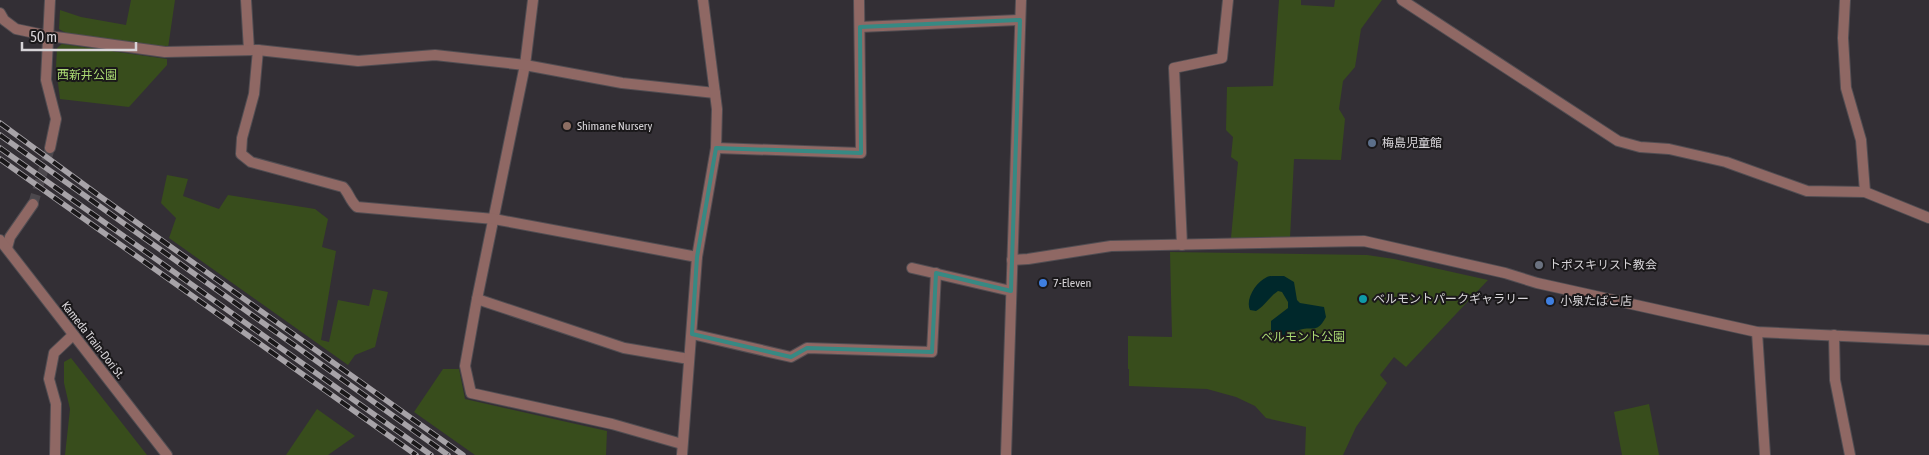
<svg xmlns="http://www.w3.org/2000/svg" width="1929" height="455" font-family="'Asap Condensed','Noto Sans JP',sans-serif">
<style>
.green{fill:#384d1c}
.water{fill:#00282b}
.lines{fill:none;stroke-linecap:round;stroke-linejoin:round}
.minor-tunnel{stroke:#4c484d;stroke-width:10;stroke-dasharray:10 5;stroke-linecap:butt}
.minor-casing{stroke:#514d52;stroke-width:12}
.tertiary-casing{stroke:#514d52;stroke-width:12}
.minor{stroke:#8f6864;stroke-width:10}
.tertiary{stroke:#8f6864;stroke-width:10}
.rail-casing{stroke:#a7a3a8;stroke-width:5.5}
.rail{stroke:#1a181a;stroke-width:4;stroke-dasharray:11;stroke-linecap:butt}
.marked{fill:none;stroke:#378983;stroke-width:4;stroke-linejoin:round}
.education-dot{fill:#8d6e63;stroke:#1a181a;stroke-width:2}
.service-dot{fill:#5c6f8a;stroke:#1a181a;stroke-width:2}
.worship-dot{fill:#6b7280;stroke:#1a181a;stroke-width:2}
.shop-dot{fill:#3f7fe0;stroke:#1a181a;stroke-width:2}
.culture-dot{fill:#0f9aa8;stroke:#1a181a;stroke-width:2}
.labels{text-anchor:middle;stroke-width:4;stroke-linejoin:round;paint-order:stroke}
.park-label{font-size:12px;fill:#abda73;stroke:#1a181a}
.poi-label{font-size:12px;fill:#d7d4d8;stroke:#1a181a;text-anchor:start}
.street-label{font-size:12px;fill:#d7d4d8;stroke:#1a181a}
</style>
<rect width="100%" height="100%" fill="#332f35"/>
<!-- green -->
<g class="green">
<path d="M131,0H175L168,48L66,33L59,29L60,10L81,17L126,25Z"/>
<path d="M1279,0H1301V5L1334,7L1335,0H1382L1361,29L1355,67L1343,81L1339,109L1345,119L1341,160L1294,159L1290,238H1231L1238,162L1231,157L1233,137L1226,130L1227,87L1273,86Z"/>
<path d="M62,44L167,59V65L129,107L60,99L56,67L57,48Z"/>
<path d="M167,175L188,179L183,196L219,209L228,195L315,209L328,219L322,247L336,251L321,340L329,342L338,300L369,306L373,289L388,292L375,347L355,355L348,365L169,238L176,218L161,203Z"/>
<path d="M1170,252L1367,255L1394,259L1488,280L1406,367L1394,357L1380,375L1387,383L1356,427L1343,455H1305L1306,427L1266,418L1255,406L1236,397L1207,389L1129,386V369H1128V336L1172,337Z"/>
<path d="M71,358L147,455H65L70,409L64,383V362Z"/>
<path d="M443,369H459L465,399L607,431L606,455H475L414,412Z"/>
<path d="M1649,404L1659,455H1622L1614,412Z"/>
<path d="M317,409L355,436L328,455H286Z"/>
</g>
<!-- water -->
<path class="water" d="M1275,276H1284L1294,282L1297,300L1300,303L1324,307L1326,317C1316,335 1314,325 1299,330C1294,332 1290,336 1285,339L1280,337L1271,331V321L1288,308V302L1282,292L1278,291C1269,297 1265,306 1256,311L1250,310C1245,299 1256,282 1267,277C1269,276 1272,276 1275,276Z"/>
<g class="lines">
<!-- minor-tunnel -->
<path class="minor-tunnel" d="M33,204L50,148"/>
<!-- minor casing -->
<g class="minor-casing">
<g id="minor">
<path d="M246,0L249,50"/>
<path d="M533,0L525,65L477,299L465,366L471,393L612,424L682,444"/>
<path d="M1402,0L1618,141L1640,147L1669,149L1726,162L1807,191L1865,192L1929,218"/>
<path d="M1845,0L1843,38L1846,88L1861,140L1865,192"/>
<path d="M0,13L4,20L16,29L49,36L165,52L258,50L358,61L435,55L525,65L622,83L715,93"/>
<path d="M860,27L1020,20"/>
<path d="M258,50L254,94L242,138L241,154L251,162L343,187C349,193 350,201 357,207L494,219L697,257"/>
<path d="M50,148L56,119L46,80L50,0"/>
<path d="M716,148L861,153L859,0"/>
<path d="M1182,245L1174,68L1222,58L1228,0"/>
<path d="M7,248L10,237L33,204"/>
<path d="M1012,260L1028,259L1111,246L1364,241L1505,273L1537,283L1757,332L1929,340"/>
<path d="M912,268L1011,291"/>
<path d="M477,299L624,348L689,359"/>
<path d="M1757,332L1765,455"/>
<path d="M692,334L791,357L807,348L932,352L936,273"/>
<path d="M1834,335L1835,380L1850,455"/>
<path d="M55,455L56,404L49,379L54,353L73,335"/>
<path d="M682,455L697,257L716,148L717,109L703,0"/>
</g>
</g>
<!-- tertiary casing -->
<g class="tertiary-casing">
<g id="tertiary">
<path d="M0,240L167,455"/>
<path d="M1006,455L1021,0"/>
</g>
</g>
<!-- minor -->
<use href="#minor" class="minor"/>
<!-- tertiary -->
<use href="#tertiary" class="tertiary"/>
<!-- rail casing -->
<g class="rail-casing">
<g id="rail">
<path d="M0,123L101,197L463,455"/>
<path d="M0,135L448,455"/>
<path d="M0,148L431,455"/>
<path d="M0,159L416,455"/>
</g>
</g>
<!-- rail -->
<use href="#rail" class="rail"/>
</g>
<!-- marked area -->
<path class="marked" d="M1020,20L1011,291L936,273L932,352L807,348L791,357L692,334L697,257L716,148L861,153L860,27Z"/>
<!-- markers -->
<circle class="education-dot" cx="567" cy="126" r="5"/>
<circle class="service-dot" cx="1372" cy="143" r="5"/>
<circle class="worship-dot" cx="1539" cy="265" r="5"/>
<g class="shop-dot">
<circle cx="1043" cy="283" r="5"/>
<circle cx="1550" cy="301" r="5"/>
</g>
<circle class="culture-dot" cx="1363" cy="299" r="5"/>
<g class="labels">
<!-- park labels -->
<g class="park-label">
<text x="87" y="79">西新井公園</text>
<text x="1303" y="341">ベルモント公園</text>
</g>
<!-- poi labels -->
<g class="poi-label">
<text x="577" y="130">Shimane Nursery</text>
<text x="1382" y="147">梅島児童館</text>
<text x="1549" y="269">トポスキリスト教会</text>
<text x="1053" y="287">7-Eleven</text>
<text x="1373" y="303">ベルモントパークギャラリー</text>
<text x="1560" y="305">小泉たばこ店</text>
</g>
<!-- street labels -->
<g class="street-label">
<text transform="translate(93 340) rotate(52)" y="4">Kameda Train-Dori St.</text>
</g>
</g>
<!-- scale -->
<path d="M22 42v8h114v-8" fill="none" stroke="#d7d4d8" stroke-width="2.5"/>
<text x="30" y="42" font-size="15" fill="#d7d4d8" stroke="#1a181a" stroke-width="4" paint-order="stroke">50 m</text>
</svg>
